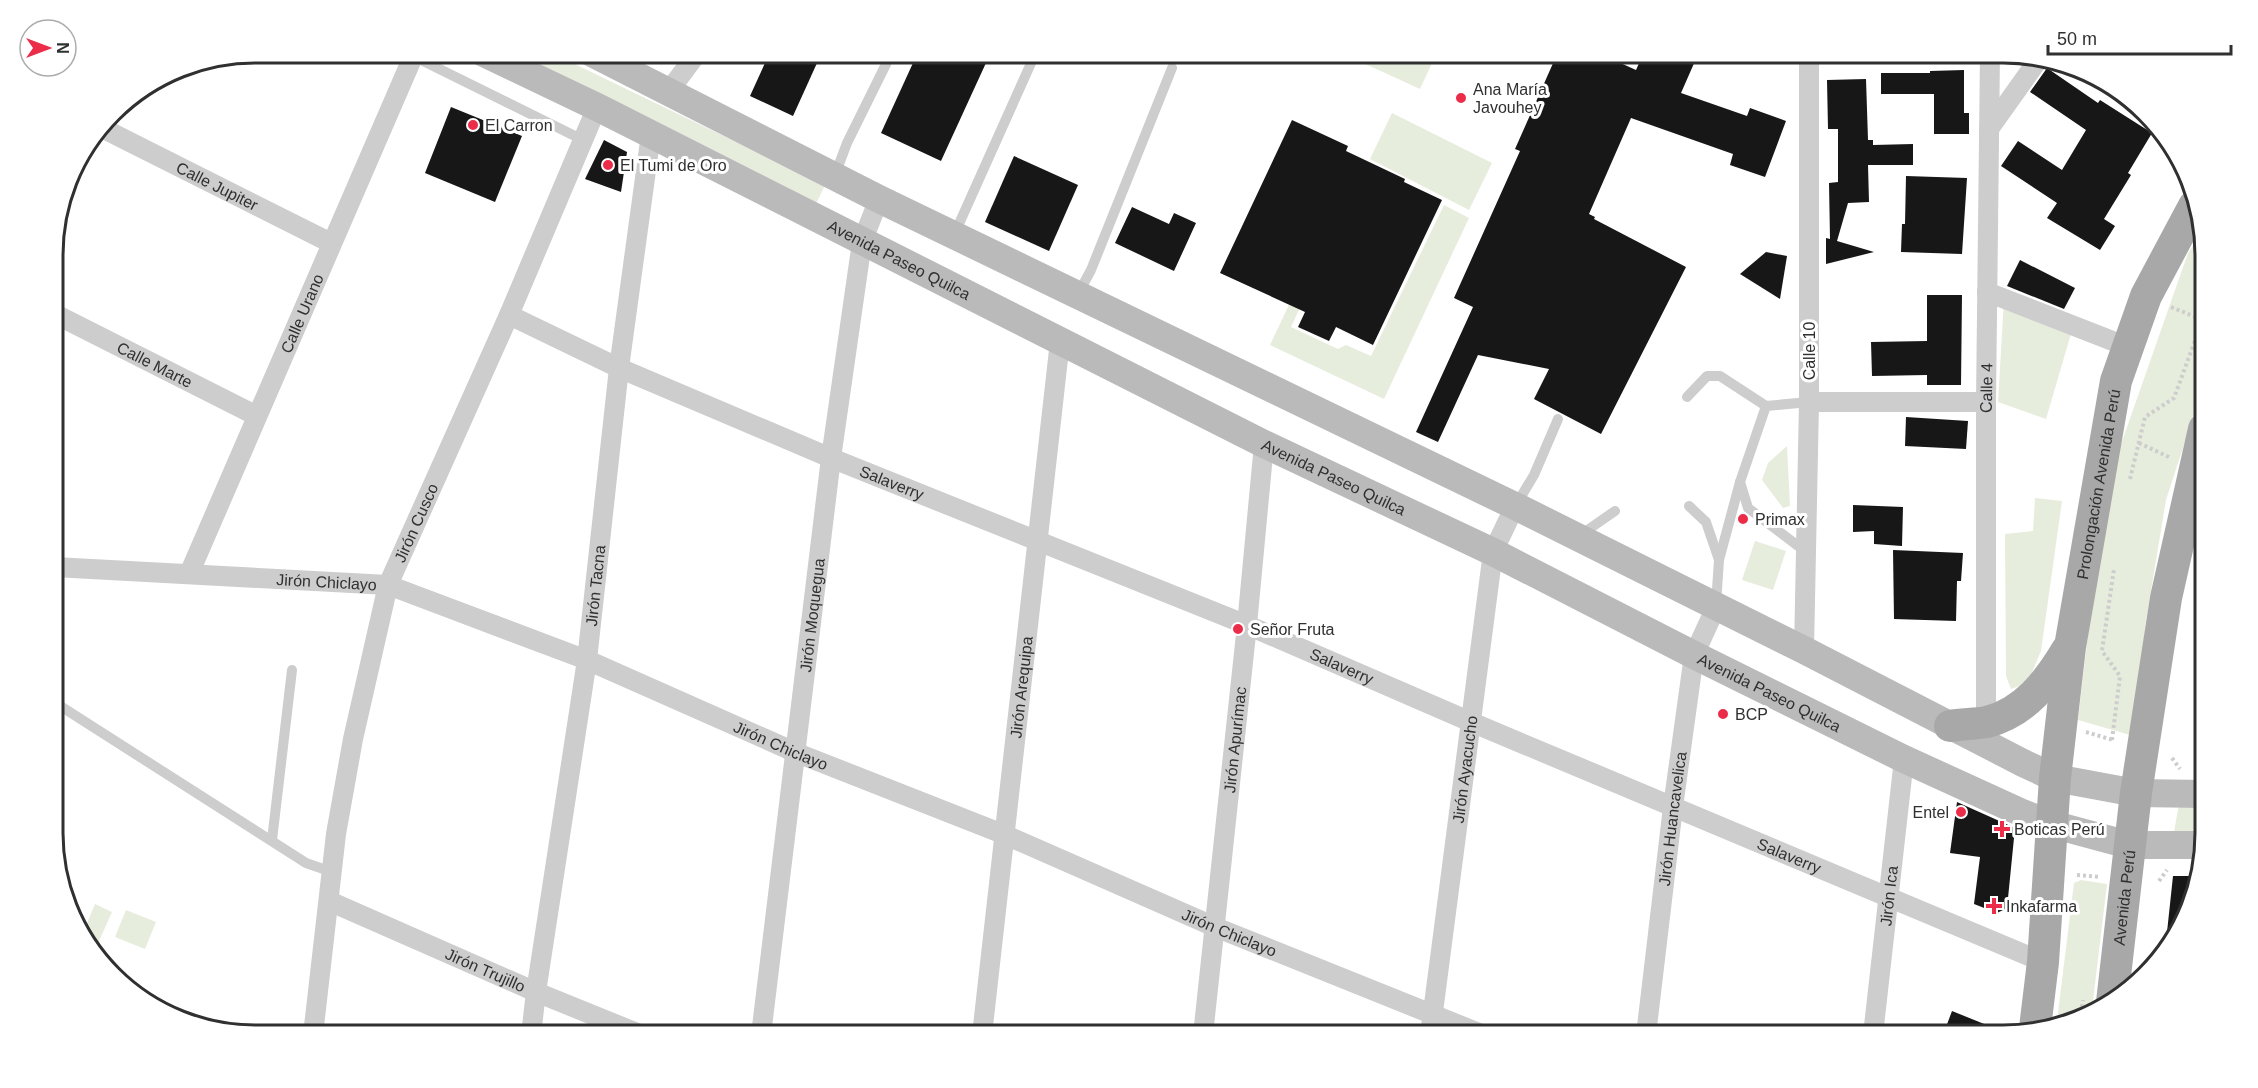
<svg xmlns="http://www.w3.org/2000/svg" width="2258" height="1088" font-family="Arial,sans-serif">
<style>
.green{fill:#e7eddd}
.building{fill:#171717}
.lines{fill:none;stroke-linecap:round;stroke-linejoin:round}
.path{stroke:#cdcdcd;stroke-width:4;stroke-dasharray:3 3;stroke-linecap:butt}
.service{stroke:#cdcdcd;stroke-width:10}
.minor{stroke:#cdcdcd;stroke-width:20}
.secondary{stroke:#bababa;stroke-width:28}
.primary{stroke:#a8a8a8;stroke-width:32}
.poi-dot{fill:#ec2d4a;stroke:#fff;stroke-width:2}
.labels{text-anchor:middle;stroke-width:6;stroke-linejoin:round;paint-order:stroke}
.poi-label{font-size:16px;fill:#303030;stroke:#fff;text-anchor:start}
.street-label{font-size:16px;fill:#303030;stroke:#fff}
.rim{fill:none;stroke:#303030;stroke-width:3}
</style>
<rect width="100%" height="100%" fill="#fff"/>
<!-- green -->
<g class="green">
<path d="M1410,52L1432,63L1420,89L1361,62L1365,53Z"/>
<path d="M503,53H552L825,185L816,204Z"/>
<path d="M1392,113L1492,163L1469,210L1370,159Z"/>
<path d="M1343,190L1353,194L1291,327L1338,349L1346,345L1371,356L1444,205L1469,218L1384,399L1270,345Z"/>
<path d="M2204,231V383L2166,500L2145,627L2137,737L2078,720L2105,490L2188,253Z"/>
<path d="M2004,299L2073,327L2046,419L1998,402Z"/>
<path d="M1787,446L1790,506L1783,508L1762,480L1768,463Z"/>
<path d="M2035,498L2062,501L2041,651L2031,675L2022,685L2011,689L2006,676L2005,534L2033,531Z"/>
<path d="M1755,541L1786,551L1773,590L1742,580Z"/>
<path d="M2179,804H2205V832H2174Z"/>
<path d="M2081,880L2107,884L2092,1009L2057,1021L2074,883Z"/>
<path d="M95,904L112,912L95,950L91,948L84,930Z"/>
<path d="M126,910L156,922L145,949L115,937Z"/>
</g>
<!-- building -->
<g class="building">
<path d="M770,52H822L793,116L750,96Z"/>
<path d="M918,52H991L941,161L881,133Z"/>
<path d="M1558,52H1596L1636,70L1644,52H1699L1681,93L1747,116L1750,108L1786,121L1765,177L1730,165L1733,154L1631,118L1589,214L1595,217L1594,219L1686,267L1601,434L1534,399L1549,369L1478,355L1438,442L1416,432L1473,307L1454,298L1520,151L1515,149Z"/>
<path d="M2047,68L2098,103L2100,100L2152,133L2128,173L2131,175L2104,219L2115,226L2100,250L2047,218L2057,203L2001,166L2018,141L2062,170L2086,130L2030,92Z"/>
<path d="M1964,70V113H1969V134H1934V94H1881V73H1930V71Z"/>
<path d="M1866,79L1868,140H1873V145L1913,144V165H1868L1869,202L1848,203L1837,241L1874,252L1826,264V238L1830,239L1829,183L1838,182V129H1828L1827,80Z"/>
<path d="M451,107L522,136L495,202L425,173Z"/>
<path d="M1292,120L1348,146L1346,151L1405,179L1404,182L1442,200L1373,345L1336,327L1329,341L1298,327L1305,312L1220,273Z"/>
<path d="M604,140L627,152L621,192L585,179Z"/>
<path d="M1014,156L1078,185L1049,251L985,222Z"/>
<path d="M1906,176L1967,178L1962,254L1901,252L1902,224H1905Z"/>
<path d="M1132,207L1169,224L1174,213L1196,223L1174,271L1115,243Z"/>
<path d="M1766,252L1787,256L1780,299L1740,274Z"/>
<path d="M2020,260L2075,288L2064,309L2007,286Z"/>
<path d="M1927,295H1962L1961,385H1927V375L1872,376L1871,342L1927,341Z"/>
<path d="M1906,417L1968,421L1966,449L1905,446Z"/>
<path d="M1853,505L1903,507L1902,546L1874,544V531L1853,532Z"/>
<path d="M1893,550L1963,553L1961,581H1957L1956,621L1894,619Z"/>
<path d="M1957,802L2015,828L2007,908L1997,913L1974,904L1980,857L1950,853Z"/>
<path d="M2173,876H2197L2190,911L2165,951Z"/>
<path d="M1952,1011L2009,1034V1035H1943Z"/>
</g>
<g class="lines">
<!-- path -->
<g class="path">
<path d="M2171,307L2203,320"/>
<path d="M2139,443L2171,458"/>
<path d="M2130,479L2145,417L2174,398L2204,316"/>
<path d="M2086,732L2113,740"/>
<path d="M2112,740L2120,676L2102,651L2114,569"/>
<path d="M2172,758L2180,769"/>
<path d="M2077,875L2100,877"/>
<path d="M2159,881L2167,870"/>
<path d="M2081,1013L2083,1000"/>
</g>
<!-- service -->
<g class="service">
<path d="M409,54L583,140"/>
<path d="M835,175L847,143L892,52"/>
<path d="M954,235L1036,52"/>
<path d="M1078,294L1091,270L1172,68"/>
<path d="M1687,397L1707,376H1720L1766,406"/>
<path d="M1516,505L1534,475L1558,419"/>
<path d="M1689,506L1706,522L1719,560L1716,604"/>
<path d="M1579,536L1615,511"/>
<path d="M1806,552L1748,508L1740,482L1766,406L1809,402"/>
<path d="M1719,560L1740,482"/>
<path d="M54,702L306,863L332,872"/>
<path d="M272,840L292,670"/>
</g>
<!-- minor -->
<g class="minor">
<path d="M669,91L698,52"/>
<path id="s1" d="M102,128L331,243"/>
<path d="M1989,129L2038,60"/>
<path d="M1987,292L2128,347"/>
<path id="s2" d="M53,313L257,416"/>
<path id="s3" d="M509,315L619,368L831,458L1247,625L1471,722L2043,962"/>
<path d="M1809,402H1986"/>
<path id="s4" d="M54,567L388,585L587,660L797,753L1003,834L1215,927L1484,1035"/>
<path id="s5" d="M189,574L415,52"/>
<path d="M1804,650L1809,402V52"/>
<path id="s6" d="M1986,722V402L1990,52"/>
<path id="s7" d="M329,901L536,992L642,1035"/>
<path id="s8" d="M313,1035L336,834L353,739L388,585L509,315L597,107"/>
<path id="s9" d="M531,1035L536,992L587,660L619,368L651,134"/>
<path id="s10" d="M761,1035L831,458L862,242L879,199"/>
<path id="s11" d="M982,1035L1060,341"/>
<path id="s12" d="M1203,1035L1247,625L1264,444"/>
<path id="s13" d="M1430,1035L1493,552L1515,506"/>
<path id="s14" d="M1646,1035L1673,807L1694,655L1716,607"/>
<path id="s15" d="M1873,1035L1904,759"/>
</g>
<!-- secondary -->
<g class="secondary">
<path id="s16" d="M482,52L597,107L1264,444L1493,552L1694,655L1904,759L2020,812L2051,824L2129,845H2203"/>
<path d="M590,52L879,199L1515,506L1804,650L2023,763L2055,778L2136,793L2205,794"/>
</g>
<!-- primary -->
<g class="primary">
<path d="M1950,726C1962,724 1975,724 1987,722C2025,712 2048,682 2067,650"/>
<path id="s17" d="M2112,1002L2136,793L2166,598L2204,429"/>
<path id="s18" d="M2035,1028L2043,962L2055,778L2070,647L2116,381L2146,296L2194,206"/>
</g>
</g>
<!-- markers -->
<g class="poi-dot">
<circle cx="1461" cy="98" r="6"/>
<circle cx="473" cy="125" r="6"/>
<circle cx="608" cy="165" r="6"/>
<circle cx="1743" cy="519" r="6"/>
<circle cx="1238" cy="629" r="6"/>
<circle cx="1723" cy="714" r="6"/>
<circle cx="1961" cy="812" r="6"/>
<path d="M1999 820h6v6h6v6h-6v6h-6v-6h-6v-6h6z"/>
<path d="M1991 897h6v6h6v6h-6v6h-6v-6h-6v-6h6z"/>
</g>
<g class="labels">
<!-- poi labels -->
<g class="poi-label">
<text x="1473" y="95">Ana María<tspan x="1473" dy="18">Javouhey</tspan></text>
<text x="485" y="131">El Carron</text>
<text x="620" y="171">El Tumi de Oro</text>
<text x="1755" y="525">Primax</text>
<text x="1250" y="635">Señor Fruta</text>
<text x="1735" y="720">BCP</text>
<text x="1949" y="818" text-anchor="end">Entel</text>
<text x="2014" y="835">Boticas Perú</text>
<text x="2006" y="912">Inkafarma</text>
</g>
<!-- street labels -->
<g class="street-label">
<text dy="6" stroke="none"><textPath href="#s1" startOffset="129">Calle Jupiter</textPath></text>
<text dy="6" stroke="none"><textPath href="#s16" startOffset="466">Avenida Paseo Quilca</textPath></text>
<text dy="6" stroke="none"><textPath href="#s5" startOffset="284">Calle Urano</textPath></text>
<text transform="translate(1809 351) rotate(-90)" y="6">Calle 10</text>
<text dy="6" stroke="none"><textPath href="#s2" startOffset="114">Calle Marte</textPath></text>
<text dy="6" stroke="none"><textPath href="#s6" startOffset="334">Calle 4</textPath></text>
<text dy="6" stroke="none"><textPath href="#s16" startOffset="952">Avenida Paseo Quilca</textPath></text>
<text dy="6" stroke="none"><textPath href="#s3" startOffset="418">Salaverry</textPath></text>
<text dy="6" stroke="none"><textPath href="#s18" startOffset="548">Prolongación Avenida Perú</textPath></text>
<text dy="6" stroke="none"><textPath href="#s8" startOffset="525">Jirón Cusco</textPath></text>
<text dy="6" stroke="none"><textPath href="#s4" startOffset="273">Jirón Chiclayo</textPath></text>
<text dy="6" stroke="none"><textPath href="#s9" startOffset="454">Jirón Tacna</textPath></text>
<text dy="6" stroke="none"><textPath href="#s10" startOffset="423">Jirón Moquegua</textPath></text>
<text dy="6" stroke="none"><textPath href="#s3" startOffset="904">Salaverry</textPath></text>
<text dy="6" stroke="none"><textPath href="#s11" startOffset="350">Jirón Arequipa</textPath></text>
<text dy="6" stroke="none"><textPath href="#s16" startOffset="1438">Avenida Paseo Quilca</textPath></text>
<text dy="6" stroke="none"><textPath href="#s12" startOffset="297">Jirón Apurímac</textPath></text>
<text dy="6" stroke="none"><textPath href="#s4" startOffset="759">Jirón Chiclayo</textPath></text>
<text dy="6" stroke="none"><textPath href="#s13" startOffset="268">Jirón Ayacucho</textPath></text>
<text dy="6" stroke="none"><textPath href="#s14" startOffset="218">Jirón Huancavelica</textPath></text>
<text dy="6" stroke="none"><textPath href="#s3" startOffset="1390">Salaverry</textPath></text>
<text dy="6" stroke="none"><textPath href="#s15" startOffset="140">Jirón Ica</textPath></text>
<text dy="6" stroke="none"><textPath href="#s17" startOffset="105">Avenida Perú</textPath></text>
<text dy="6" stroke="none"><textPath href="#s4" startOffset="1245">Jirón Chiclayo</textPath></text>
<text dy="6" stroke="none"><textPath href="#s7" startOffset="171">Jirón Trujillo</textPath></text>
</g>
</g>
<!-- crop -->
<path d="M0 0H2258V1088H0ZM255 63H2003A192 192 0 0 1 2195 255V833A192 192 0 0 1 2003 1025H255A192 192 0 0 1 63 833V255A192 192 0 0 1 255 63Z" fill="#fff" fill-rule="evenodd"/>
<path class="rim" d="M255 63H2003A192 192 0 0 1 2195 255V833A192 192 0 0 1 2003 1025H255A192 192 0 0 1 63 833V255A192 192 0 0 1 255 63Z"/>
<!-- north arrow -->
<g transform="translate(48 48) rotate(90)"><circle r="28" fill="#ffffff" stroke="#acacac" stroke-width="1.5"/>
<path d="M0-4.5L10 22L0 15L-10 22Z" fill="#ec2d4a"/>
<text y="-9" font-size="16" font-weight="bold" text-anchor="middle" fill="#303030">N</text>
</g>
<!-- scale -->
<path d="M2048 45v9h183v-9" fill="none" stroke="#303030" stroke-width="3"/>
<text x="2057" y="45" font-size="18" fill="#303030" stroke="#ffffff" stroke-width="4.5" paint-order="stroke">50 m</text>
</svg>
